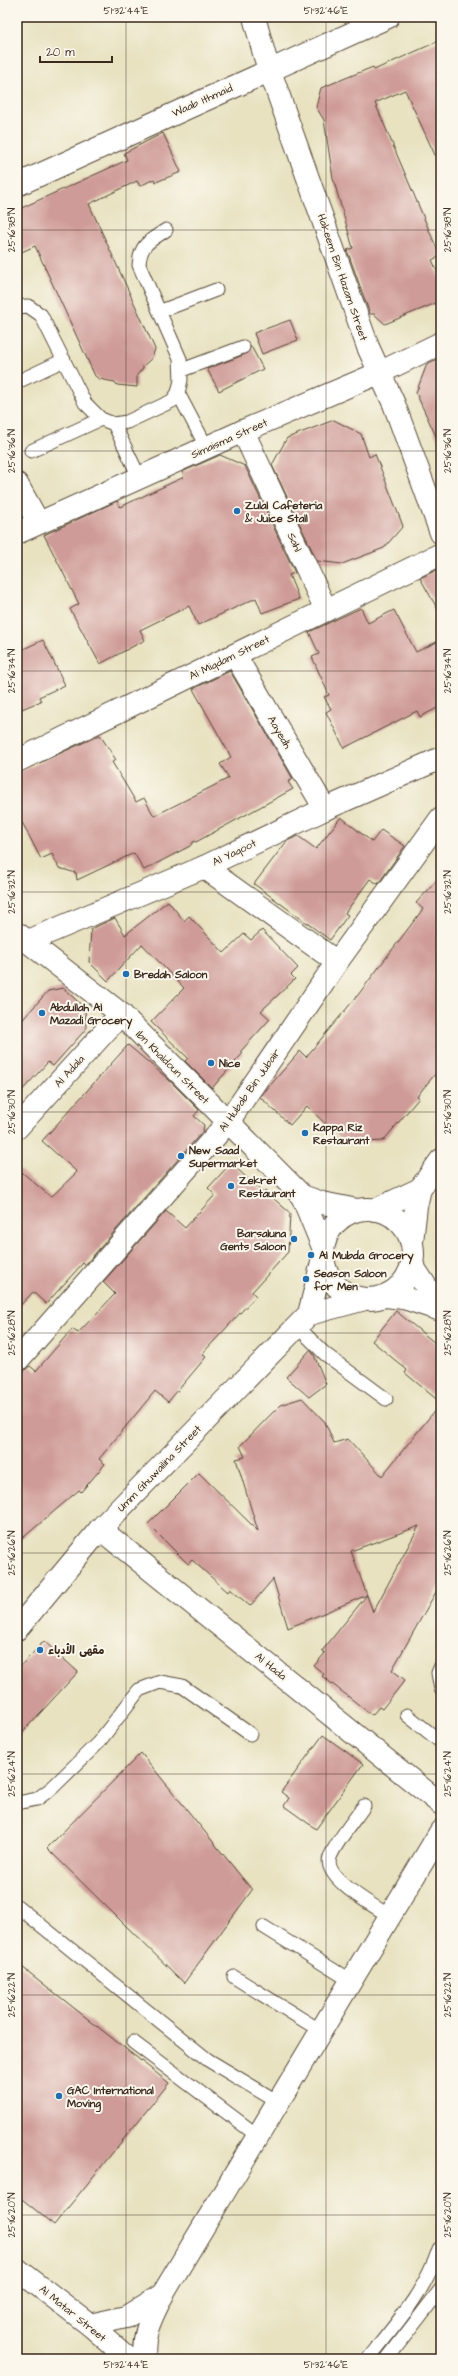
<svg xmlns="http://www.w3.org/2000/svg" width="458" height="2376" font-family="'Architects Daughter','Playpen Sans Arabic',sans-serif">
<style>
.building{fill:#cf9b98;fill-rule:evenodd}
.lines{fill:none;stroke-linecap:round;stroke-linejoin:round}
.service-casing{stroke:#554636;stroke-width:15}
.minor-casing{stroke:#554636;stroke-width:24}
.tertiary-casing{stroke:#554636;stroke-width:24}
.service{stroke:#fff;stroke-width:13}
.minor{stroke:#fff;stroke-width:22}
.tertiary{stroke:#fff;stroke-width:22}
.ticks{fill:none;stroke:#3b2a1e;stroke-width:1;stroke-opacity:0.45}
.poi-dot{fill:#1f6fb2;stroke:#fbf7ec;stroke-width:1.5}
.labels{text-anchor:middle;stroke-width:4;stroke-linejoin:round;paint-order:stroke}
.street-label{font-size:11px;fill:#3b2a1e;stroke:#fbf7ec}
.poi-label{font-size:11px;font-weight:bold;fill:#3b2a1e;stroke:#fbf7ec;text-anchor:start}
.neatline{fill:none;stroke:#3b2a1e;stroke-width:1.5}
.ticks-label{font-size:10px;text-anchor:middle;fill:#3b2a1e}
</style>
<rect width="100%" height="100%" fill="#fbf7ec"/>
<filter id="ink" filterUnits="userSpaceOnUse"><feTurbulence type="fractalNoise" baseFrequency=".025" numOctaves="2"/><feDisplacementMap in="SourceGraphic" scale="8" xChannelSelector="R" yChannelSelector="G"/><feConvolveMatrix kernelMatrix="1 2 1 2 8 2 1 2 1" color-interpolation-filters="sRGB"/></filter>
<filter id="wash" filterUnits="userSpaceOnUse"><feTurbulence type="fractalNoise" baseFrequency=".012" numOctaves="4" result="noise"/><feDisplacementMap in="SourceGraphic" scale="16" xChannelSelector="R" yChannelSelector="G"/><feGaussianBlur stdDeviation="0.9" result="paint"/><feColorMatrix in="noise" values="0 0 0 0 0 0 0 0 0 0 0 0 0 0 0 0 0 1.4 0 .05"/><feComposite in="paint" operator="in"/></filter>
<g filter="url(#wash)">
<rect width="100%" height="100%" fill="#e8e2c1"/>
<g id="blocks">
<!-- building -->
<g class="building">
<path d="M441,40V168L405,90L375,103L440,256L432,260L441,280V301L385,324L374,314H370L347,250L353,248L333,178L324,120L316,107L321,88L373,67L374,70Z"/>
<path d="M163,133L181,172L156,182L154,179L140,186L137,181L89,204L155,349L152,358L143,366V368L137,375V387L117,385L115,382L99,379L95,376L35,246L17,254V210L127,160L124,153Z"/>
<path d="M290,320L298,340L262,354L254,333Z"/>
<path d="M251,346L263,369L219,391L207,369L246,354Z"/>
<path d="M441,357V447L416,393L427,364Z"/>
<path d="M334,420L361,434L369,457L375,454L403,526L384,548L342,564L317,561L272,465L287,438Z"/>
<path d="M220,455L245,466L295,573L289,575L299,599L262,613L256,598L198,625L189,606L140,630L145,640L100,664L70,609L79,604L44,535L117,501L120,507L184,477L182,472Z"/>
<path d="M441,568V615L420,578Z"/>
<path d="M361,608L368,623L394,610L416,652L441,640V706L420,717L417,711L344,748L326,712L331,709L324,697L329,695L312,657L319,654L309,632Z"/>
<path d="M43,640L65,685L39,697L41,701L17,711V652Z"/>
<path d="M230,671L293,779L288,782L293,789L196,842L194,841L190,846L144,870L134,853L77,880L76,873L59,868L52,854L41,859L22,822L17,825V773L100,735L116,760L112,762L136,802L144,798L154,816L229,778L220,764L231,757L193,689Z"/>
<path d="M341,817L372,842L381,830L405,846L378,884L370,879L345,913L348,915L330,940L254,884L287,841L298,836L316,849Z"/>
<path d="M441,876V1067L417,1096L419,1098L383,1141L345,1143L307,1106L290,1125L260,1097L300,1051L306,1057L358,995L423,909L416,903Z"/>
<path d="M168,901L184,921L189,916L224,953L244,934L251,940L262,930L298,968L291,975L295,979L261,1011L270,1019L241,1051L243,1053L212,1088L185,1061L188,1058L151,1022L184,988L142,944L108,981L89,962L91,929L115,918L125,935Z"/>
<path d="M63,988L85,1008L86,1029L53,1066L48,1062L17,1096V1026L48,991Z"/>
<path d="M128,1045L168,1079L199,1110L194,1116L204,1125L203,1131L85,1265L83,1263L46,1304L33,1292L17,1309V1168L51,1197L77,1172L42,1141Z"/>
<path d="M231,1163L263,1193L265,1191L290,1213L288,1252L252,1292L256,1296L202,1354L206,1357L168,1402L155,1391L99,1459L105,1464L81,1492L79,1490L17,1543V1373H21L30,1366L36,1371L72,1329L78,1333L115,1294L103,1282L166,1211L185,1228L215,1195L208,1188Z"/>
<path d="M396,1311L441,1348V1583L392,1670L405,1680L382,1709L379,1707L372,1715L322,1676L324,1674L314,1666L325,1653L322,1651L367,1595L288,1628L273,1579L250,1606L230,1589L228,1592L192,1560L188,1564L148,1524L199,1473L258,1531L236,1459L245,1457L240,1446L280,1405L302,1398L325,1422L334,1443L348,1439L382,1476L441,1403L405,1373L407,1370L372,1341ZM419,1526L373,1612L351,1551Z"/>
<path d="M310,1350L314,1355L326,1384L309,1397L286,1377Z"/>
<path d="M44,1641L78,1672L17,1738V1670Z"/>
<path d="M323,1735L363,1764L316,1829L284,1806L289,1798L281,1792Z"/>
<path d="M141,1753L252,1890L184,1983L47,1848Z"/>
<path d="M17,1963L169,2083L54,2225L17,2195Z"/>
</g>
</g>
</g>
<g filter="url(#ink)">
<use href="#blocks" fill-opacity="0" stroke="#554636" stroke-width="1"/>
<g class="lines">
<!-- service casing -->
<g class="service-casing">
<g id="service">
<path d="M17,307L28,306L41,315L85,403L101,419L114,424L127,422L172,401L178,393L181,380L180,359L139,265C140,244 150,241 166,230"/>
<path d="M161,311L216,290"/>
<path d="M182,370L243,347"/>
<path d="M17,382L64,360"/>
<path d="M178,393L207,448"/>
<path d="M114,424L140,479"/>
<path d="M31,451L101,419"/>
<path d="M297,1326L325,1354L386,1399"/>
<path d="M441,1666L438,1673L441,1689"/>
<path d="M407,1715L441,1742"/>
<path d="M17,1803L37,1799L52,1788L98,1743L139,1690L160,1682L182,1686L250,1734"/>
<path d="M364,1806C353,1822 338,1839 330,1857C322,1878 374,1906 390,1916"/>
<path d="M17,1906L208,2060L278,2102"/>
<path d="M264,1927L351,1981"/>
<path d="M234,1977L321,2031"/>
<path d="M133,2042L258,2136"/>
<path d="M368,2359C396,2324 425,2292 439,2249"/>
<path d="M387,2359L441,2289"/>
</g>
</g>
<!-- minor casing -->
<g class="minor-casing">
<g id="minor">
<path d="M254,17L265,57L368,347L394,404L441,533"/>
<path d="M17,185L388,17"/>
<path d="M243,431L326,610"/>
<path d="M17,484L38,522"/>
<path d="M17,533L243,431L379,373L441,343"/>
<path d="M235,655L325,809"/>
<path d="M17,761L441,554"/>
<path d="M204,867L337,962"/>
<path d="M18,934L121,1014L302,1196L323,1247"/>
<path d="M26,942L204,867L325,809L441,758"/>
<path d="M17,1128L121,1014"/>
<path d="M302,1196L322,1203L357,1210"/>
<path d="M412,1265L441,1309"/>
<path d="M385,1296L404,1298L441,1310"/>
<path d="M17,1361L228,1122L337,962L441,818"/>
<path d="M100,1529L441,1804"/>
<path d="M17,2269L90,2325L129,2359"/>
<path d="M90,2325L126,2317L162,2295"/>
<path d="M145,2359C141,2334 153,2315 163,2294L441,1831"/>
</g>
</g>
<!-- tertiary casing -->
<g class="tertiary-casing">
<g id="tertiary">
<circle cx="368" cy="1254" r="45"/>
<path d="M375,1210L420,1189"/>
<path d="M412,1242L416,1206L420,1189L441,1160"/>
<path d="M309,1314L365,1299"/>
<path d="M17,1629L100,1529L309,1314L323,1258"/>
</g>
</g>
<!-- service -->
<use href="#service" class="service"/>
<!-- minor -->
<use href="#minor" class="minor"/>
<!-- tertiary -->
<use href="#tertiary" class="tertiary"/>
</g>
</g>
<!-- ticks -->
<path class="ticks" d="M126,17V2359M326,17V2359M17,230H441M17,451H441M17,671H441M17,892H441M17,1112H441M17,1333H441M17,1553H441M17,1774H441M17,1995H441M17,2215H441"/>
<!-- markers -->
<g class="poi-dot">
<circle cx="237" cy="511" r="4"/>
<circle cx="126" cy="974" r="4"/>
<circle cx="42" cy="1013" r="4"/>
<circle cx="211" cy="1063" r="4"/>
<circle cx="305" cy="1133" r="4"/>
<circle cx="181" cy="1156" r="4"/>
<circle cx="231" cy="1186" r="4"/>
<circle cx="294" cy="1239" r="4"/>
<circle cx="311" cy="1255" r="4"/>
<circle cx="306" cy="1279" r="4"/>
<circle cx="40" cy="1650" r="4"/>
<circle cx="59" cy="2096" r="4"/>
</g>
<g class="labels">
<!-- street labels -->
<g class="street-label">
<text transform="translate(202 100) rotate(-24)" y="4">Waab Ithmaid</text>
<text transform="translate(343 277) rotate(71)" y="4">Hakeem Bin Hazam Street</text>
<text transform="translate(229 438) rotate(-24)" y="4">Simaisma Street</text>
<text transform="translate(295 542) rotate(65)" y="4">Sahl</text>
<text transform="translate(229 657) rotate(-26)" y="4">Al Miqdam Street</text>
<text transform="translate(280 732) rotate(60)" y="4">Aayedh</text>
<text transform="translate(234 852) rotate(-26)" y="4">Al Yaqoot</text>
<text transform="translate(173 1067) rotate(45)" y="4">Ibn Khaldoun Street</text>
<text transform="translate(69 1071) rotate(-48)" y="4">Al Adala</text>
<text transform="translate(249 1090) rotate(-55)" y="4">Al Hubab Bin Jubair</text>
<text transform="translate(159 1468) rotate(-46)" y="4">Umm Ghuwailina Street</text>
<text transform="translate(271 1666) rotate(39)" y="4">Al Hada</text>
<text transform="translate(73 2313) rotate(39)" y="4">Al Matar Street</text>
</g>
<!-- poi labels -->
<g class="poi-label">
<text x="245" y="509">Zulal Cafeteria<tspan x="245" dy="13">&amp; Juice Stall</tspan></text>
<text x="134" y="978">Bredah Saloon</text>
<text x="50" y="1011">Abdullah Al<tspan x="50" dy="13">Mazadi Grocery</tspan></text>
<text x="219" y="1067">Nice</text>
<text x="313" y="1131">Kappa Riz<tspan x="313" dy="13">Restaurant</tspan></text>
<text x="189" y="1154">New Saad<tspan x="189" dy="13">Supermarket</tspan></text>
<text x="239" y="1184">Zekret<tspan x="239" dy="13">Restaurant</tspan></text>
<text x="286" y="1237" text-anchor="end">Barsaluna<tspan x="286" dy="13">Gents Saloon</tspan></text>
<text x="319" y="1259">Al Mubda Grocery</text>
<text x="314" y="1277">Season Saloon<tspan x="314" dy="13">for Men</tspan></text>
<text x="48" y="1654">مقهى الأدباء</text>
<text x="67" y="2094">GAC International<tspan x="67" dy="13">Moving</tspan></text>
</g>
</g>
<!-- margin -->
<rect width="458" height="2376" fill="none" stroke="#fbf7ec" stroke-width="44"/>
<!-- scale -->
<path d="M40 56v6h72v-6" fill="none" stroke="#3b2a1e" stroke-width="2"/>
<text x="46" y="56" font-size="12" fill="#3b2a1e" stroke="#fbf7ec" stroke-width="3" paint-order="stroke">20 m</text>
<rect x="22" y="22" width="414" height="2332" class="neatline"/>
<g class="ticks-label">
<text x="126" y="14">51°32'44"E</text>
<text x="326" y="14">51°32'46"E</text>
<text transform="translate(11 230) rotate(-90)" y="4">25°16'38"N</text>
<text transform="translate(447 230) rotate(-90)" y="4">25°16'38"N</text>
<text transform="translate(11 451) rotate(-90)" y="4">25°16'36"N</text>
<text transform="translate(447 451) rotate(-90)" y="4">25°16'36"N</text>
<text transform="translate(11 671) rotate(-90)" y="4">25°16'34"N</text>
<text transform="translate(447 671) rotate(-90)" y="4">25°16'34"N</text>
<text transform="translate(11 892) rotate(-90)" y="4">25°16'32"N</text>
<text transform="translate(447 892) rotate(-90)" y="4">25°16'32"N</text>
<text transform="translate(11 1112) rotate(-90)" y="4">25°16'30"N</text>
<text transform="translate(447 1112) rotate(-90)" y="4">25°16'30"N</text>
<text transform="translate(11 1333) rotate(-90)" y="4">25°16'28"N</text>
<text transform="translate(447 1333) rotate(-90)" y="4">25°16'28"N</text>
<text transform="translate(11 1553) rotate(-90)" y="4">25°16'26"N</text>
<text transform="translate(447 1553) rotate(-90)" y="4">25°16'26"N</text>
<text transform="translate(11 1774) rotate(-90)" y="4">25°16'24"N</text>
<text transform="translate(447 1774) rotate(-90)" y="4">25°16'24"N</text>
<text transform="translate(11 1995) rotate(-90)" y="4">25°16'22"N</text>
<text transform="translate(447 1995) rotate(-90)" y="4">25°16'22"N</text>
<text transform="translate(11 2215) rotate(-90)" y="4">25°16'20"N</text>
<text transform="translate(447 2215) rotate(-90)" y="4">25°16'20"N</text>
<text x="126" y="2368">51°32'44"E</text>
<text x="326" y="2368">51°32'46"E</text>
</g>
</svg>
